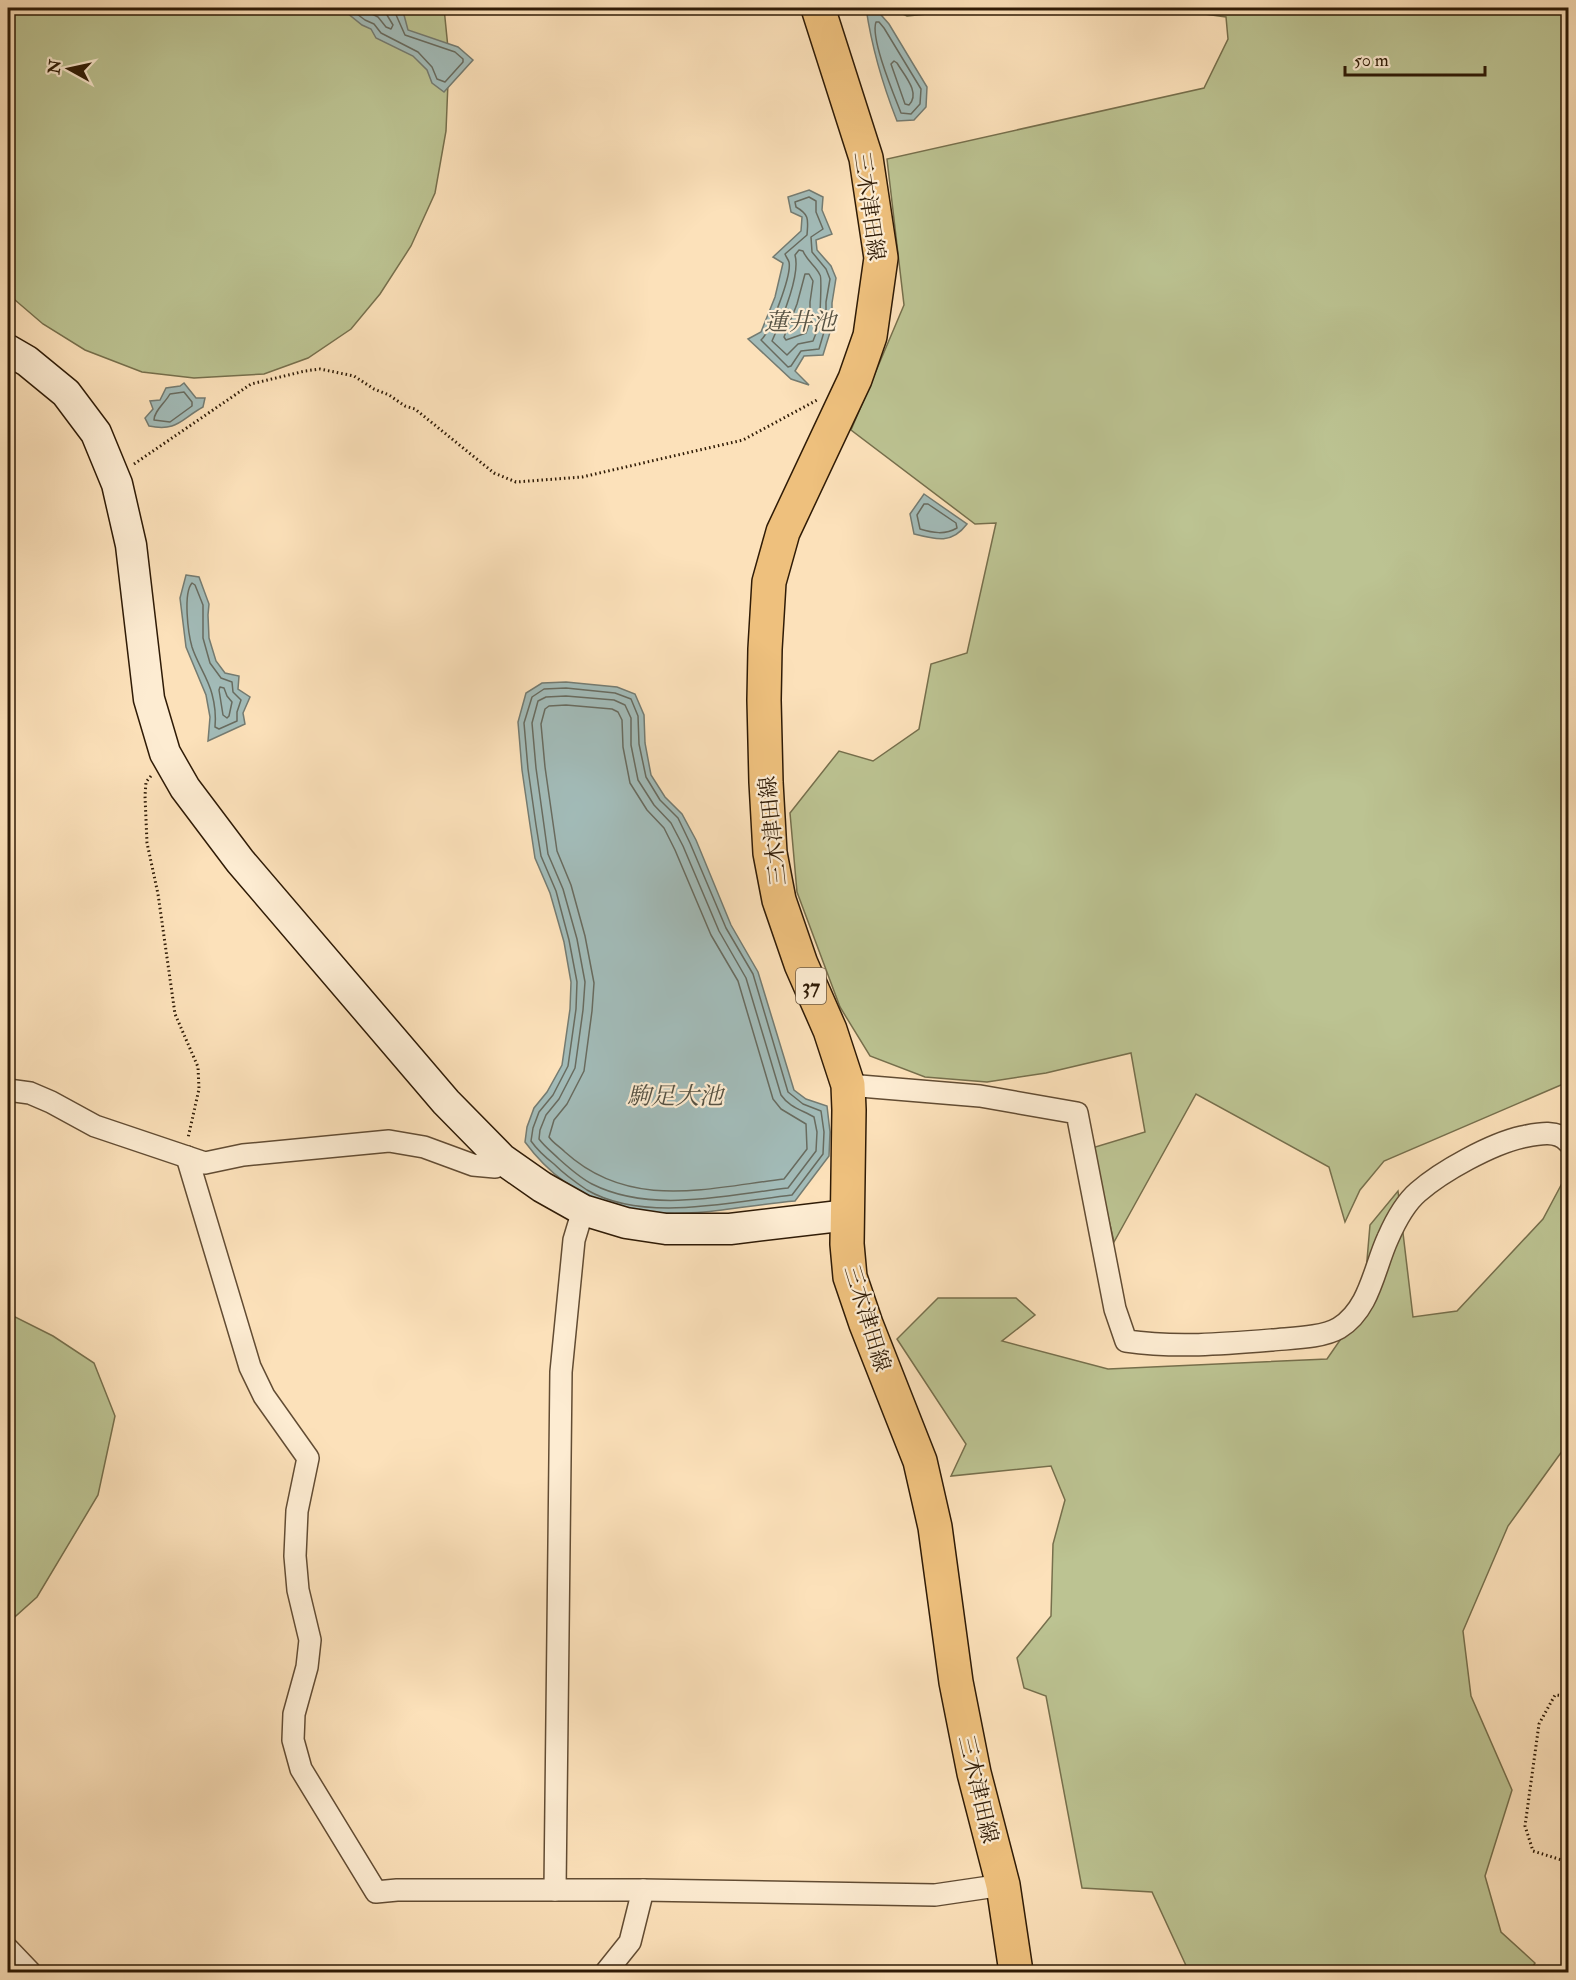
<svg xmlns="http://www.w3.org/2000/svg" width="1576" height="1980" font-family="'IM FELL Double Pica','Noto Serif JP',serif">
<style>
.green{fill:#bcc392;stroke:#766f4c;stroke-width:1.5}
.water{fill:#a2bbb8;stroke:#747b71;stroke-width:1.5}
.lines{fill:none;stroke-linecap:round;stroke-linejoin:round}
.shore{stroke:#686b5f;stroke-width:1.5}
.street-casing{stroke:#624c33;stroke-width:24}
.secondary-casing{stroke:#2f1b06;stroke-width:33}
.primary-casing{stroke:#2f1b06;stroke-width:36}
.path{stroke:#2f1b06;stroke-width:3;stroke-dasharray:1.5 3;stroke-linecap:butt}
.street{stroke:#fdecd2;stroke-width:21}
.secondary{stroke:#fdecd2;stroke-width:30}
.primary{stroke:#eec07d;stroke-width:33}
.labels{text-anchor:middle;stroke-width:4.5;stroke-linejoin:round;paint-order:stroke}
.shield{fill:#fdecd2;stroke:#6d5a43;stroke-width:1.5}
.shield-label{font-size:21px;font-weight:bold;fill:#2f1b06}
.street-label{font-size:22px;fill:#2f1b06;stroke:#fdecd2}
.water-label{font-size:24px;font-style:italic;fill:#575344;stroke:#fdecd2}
</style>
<rect width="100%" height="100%" fill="#fce1ba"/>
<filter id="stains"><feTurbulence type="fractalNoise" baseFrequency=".00333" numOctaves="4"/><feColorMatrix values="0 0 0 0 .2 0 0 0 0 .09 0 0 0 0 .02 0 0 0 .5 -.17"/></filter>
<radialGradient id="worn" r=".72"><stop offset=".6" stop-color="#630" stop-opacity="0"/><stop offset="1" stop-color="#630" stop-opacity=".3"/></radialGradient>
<!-- green -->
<g class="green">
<path d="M8,8H444L449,58L446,131L435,193L411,246L380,294L351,329L308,358L264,374L194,378L142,372L85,350L43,324L8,294Z"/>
<path d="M890,8H989L907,16Z"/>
<path d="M1161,8H1568V1082L1384,1161L1360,1190L1345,1222L1329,1167L1196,1094L1114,1242L1092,1148L1145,1132L1131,1053L1046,1073L987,1082L925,1077L870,1056L840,1007L797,892L790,813L839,751L873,761L919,729L931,664L967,653L996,523L975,524L851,430L904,305L887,159L1204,88L1228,39L1226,17Z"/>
<path d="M1568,1172V1443L1508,1526L1463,1631L1471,1696L1512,1790L1485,1876L1501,1932L1535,1963L1529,1972H1189L1152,1892L1082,1888L1046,1696L1024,1688L1017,1658L1051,1616L1053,1544L1065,1500L1051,1466L951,1476L966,1444L897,1339L938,1298H1016L1035,1315L1002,1341L1108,1369L1327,1359L1363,1307L1370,1225L1398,1191L1413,1317L1457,1311L1543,1219Z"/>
<path d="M8,1309L13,1316L53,1336L94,1363L115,1416L98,1495L37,1597L8,1623Z"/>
</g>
<!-- water -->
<g class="water">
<path d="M341,8H397L404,15L408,30L458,47L473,60L444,92L432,83L427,70L413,56L376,38L371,29L362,25Z"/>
<path d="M866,8H875L889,24L927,87L926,107L914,120L897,121C882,83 872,49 866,8Z"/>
<path d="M809,190L823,197L822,210L832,234L816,240L817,250L831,266L836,278L832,303V326L823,355L804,356L795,371L809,385L791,379L748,339L761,332L775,297L783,263L773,257L801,231L802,217L791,212L788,197Z"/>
<path d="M184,383L196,398H205L203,407C181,419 177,432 149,426L145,418L153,409L150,401L160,400L166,388L180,386Z"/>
<path d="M924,494L967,524C952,544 937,540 914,534L910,514Z"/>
<path d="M186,575L199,577L209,604L208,615L209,638L216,661L225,673L239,676L238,689L250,697L243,713L245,724L208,741L210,717L206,695L186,647L180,598Z"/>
<path d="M566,682L617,687L635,694L644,715L645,743L651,775L665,797L682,814L696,840L731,925L758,972L794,1090L806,1099L827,1106L830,1132L829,1156L795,1201C770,1203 747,1207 722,1210C643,1220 575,1210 525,1142L527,1127L534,1108L547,1092L562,1065L570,1009L571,982L564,942L550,893L535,858L530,825L522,770L518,722L526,693L542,683Z"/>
</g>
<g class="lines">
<!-- shore -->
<g class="shore">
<path d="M349,8L365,20L374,24L381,33L418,52L432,67L437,79L445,82L463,62V59L455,52L405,35L393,8"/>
<path d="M360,8L378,17L386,27L391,29L393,25L387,15L386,8"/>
<path d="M876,22H879L884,28L921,89L920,104L911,114L901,113C894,95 870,38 876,22Z"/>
<path d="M894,61L897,63C904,75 921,93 909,105L905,104L891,64Z"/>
<path d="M809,197L816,201V212L823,229L811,237L812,252L826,269L830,279L826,302V325L819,349L801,351L791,366L788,367L761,340C770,332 792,275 789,262C788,259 786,257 785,254L807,235C808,220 810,215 796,207L795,202Z"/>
<path d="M799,250L803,251C807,261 816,266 820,275C822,277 820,317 819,323C818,329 815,336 813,341L798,344L787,355L772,341C781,321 801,276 795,255Z"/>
<path d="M805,274H809L813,281L810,302V322L806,333L786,340L784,337L797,304Z"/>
<path d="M184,392L192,402V406L170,422L154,420C154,411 165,403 170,394Z"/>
<path d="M924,504H928L956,523L957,528C945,535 933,533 920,529L917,515Z"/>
<path d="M192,583L195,585L203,605V638L210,663L221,678L232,682L233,692L241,700L237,712V721L219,729L215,727C216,716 215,705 212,694C208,678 197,663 192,647C188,633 183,593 192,583Z"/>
<path d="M220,687L224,688L227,696L232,702L229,716L227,718L223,715L219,690Z"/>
<path d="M566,688L615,693L631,699L638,716L639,744L646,777L660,800L678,818L690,843L726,928L753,974L788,1092L803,1104L821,1111L824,1132L823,1154L792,1195C730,1202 644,1223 587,1190C575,1182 564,1174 554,1164C545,1157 538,1151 531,1141L533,1128L539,1112L553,1095L568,1066L576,1009L577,982L569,940L556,891L541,856L536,825L528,769L524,723L532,697L544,689Z"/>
<path d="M566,696L614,700L625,705L631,718V745L638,780L654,805L671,823L683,846L719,931L746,978L781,1095C789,1107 802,1110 814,1117L817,1132L816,1151L788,1188C726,1195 651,1214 592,1184C580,1178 569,1168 559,1159C552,1152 545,1147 539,1139L540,1130L546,1115L559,1099L575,1068L583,1010L585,982L577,939L563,889L548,854L536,768L532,723L538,701L546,697Z"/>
<path d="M566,705L612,709L618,712L622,720L623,747L630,783L647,810L664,828L675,850L711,935L738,981L773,1099L781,1109L806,1124L807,1149L784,1179C707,1188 630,1211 565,1152C560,1147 553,1143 549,1137L554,1120L567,1104L584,1071L592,1011L594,983L585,936L571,885L557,851L545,767L541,724L545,709L549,706Z"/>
</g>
<!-- street casing -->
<g class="street-casing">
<g id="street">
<path d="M848,1085L980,1096L1077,1113L1115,1309L1126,1341C1175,1348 1223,1344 1272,1340C1291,1338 1322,1338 1339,1328C1370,1309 1374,1268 1388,1238C1395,1222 1404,1204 1418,1192C1442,1171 1491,1144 1522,1137C1537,1134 1557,1129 1568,1142"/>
<path d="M8,1090L30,1093L51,1102L95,1126L205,1163L243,1155L389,1141L424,1147L473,1165L495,1167L502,1159"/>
<path d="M187,1157L250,1367L264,1396L308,1458L297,1511L295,1556L298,1590L310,1640L307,1667L294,1714L293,1740L301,1769L376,1892L397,1890H643L935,1895L1003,1885"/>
<path d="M555,1890L561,1372L574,1240L583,1210"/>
<path d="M8,1949L30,1972"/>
<path d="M606,1972L630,1942L643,1890"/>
</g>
</g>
<!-- secondary casing -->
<g class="secondary-casing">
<path id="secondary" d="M8,350L27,361L66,393L96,433L117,484L131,545L149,699L165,753L185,788L240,861L446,1102L502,1159L542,1187L583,1210L626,1223L666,1229H730L848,1215"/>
</g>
<!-- primary casing -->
<g class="primary-casing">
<path id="primary" d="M818,8L866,158L881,258L870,336L855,379L783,532L769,582L765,649L764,700L766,782L770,853L779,900L801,964L830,1030L848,1085L849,1110L847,1244L850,1277L866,1324L920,1461L935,1527L956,1682L974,1773L1003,1885L1016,1972"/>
</g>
<!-- path -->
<g class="path">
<path d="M134,464L251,384L305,371L320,369L354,376L374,389L389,395L405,406L415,409L494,473L516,482L582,477L743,440L817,400"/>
<path d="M151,776L146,782L145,796L147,843L158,894L175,1014L198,1067L199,1089L188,1138"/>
<path d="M1568,1696L1555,1695L1539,1724L1525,1826L1533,1851L1568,1862"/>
</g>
<!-- street -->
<use href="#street" class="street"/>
<!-- secondary -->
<use href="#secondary" class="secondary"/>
<!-- primary -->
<use href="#primary" class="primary"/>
</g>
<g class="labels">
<!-- shield labels -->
<rect class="shield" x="796" y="968" width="30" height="36" rx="4.5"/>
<g class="shield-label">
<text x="811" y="993">37</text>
</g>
<!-- street labels -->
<g class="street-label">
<text transform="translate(870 206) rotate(82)" y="8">三木津田線</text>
<text transform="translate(772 831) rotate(-96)" y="8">三木津田線</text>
<text transform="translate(868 1318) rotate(73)" y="8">三木津田線</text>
<text transform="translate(979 1789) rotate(77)" y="8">三木津田線</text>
</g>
<!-- water labels -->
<g class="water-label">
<text x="800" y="330">蓮井池</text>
<text x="675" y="1104">駒足大池</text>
</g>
</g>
<!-- margin -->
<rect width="1576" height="1980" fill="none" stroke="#fce1ba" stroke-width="30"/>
<rect x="9" y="9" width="1558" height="1962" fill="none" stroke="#2f1b06" stroke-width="3"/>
<rect x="15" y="15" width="1546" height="1950" fill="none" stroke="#2f1b06" stroke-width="1.5"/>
<!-- north arrow -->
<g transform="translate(69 69) rotate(278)" stroke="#fdecd2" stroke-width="4.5" paint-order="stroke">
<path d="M0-4.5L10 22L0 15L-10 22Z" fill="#2f1b06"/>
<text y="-9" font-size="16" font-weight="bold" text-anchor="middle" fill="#2f1b06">N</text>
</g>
<!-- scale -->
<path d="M1345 66v9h140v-9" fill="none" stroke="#2f1b06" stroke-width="3"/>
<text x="1354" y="66" font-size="18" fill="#2f1b06" stroke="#fdecd2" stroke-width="4.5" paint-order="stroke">50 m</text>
<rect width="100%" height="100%" filter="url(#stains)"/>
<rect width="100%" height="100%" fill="url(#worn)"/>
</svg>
